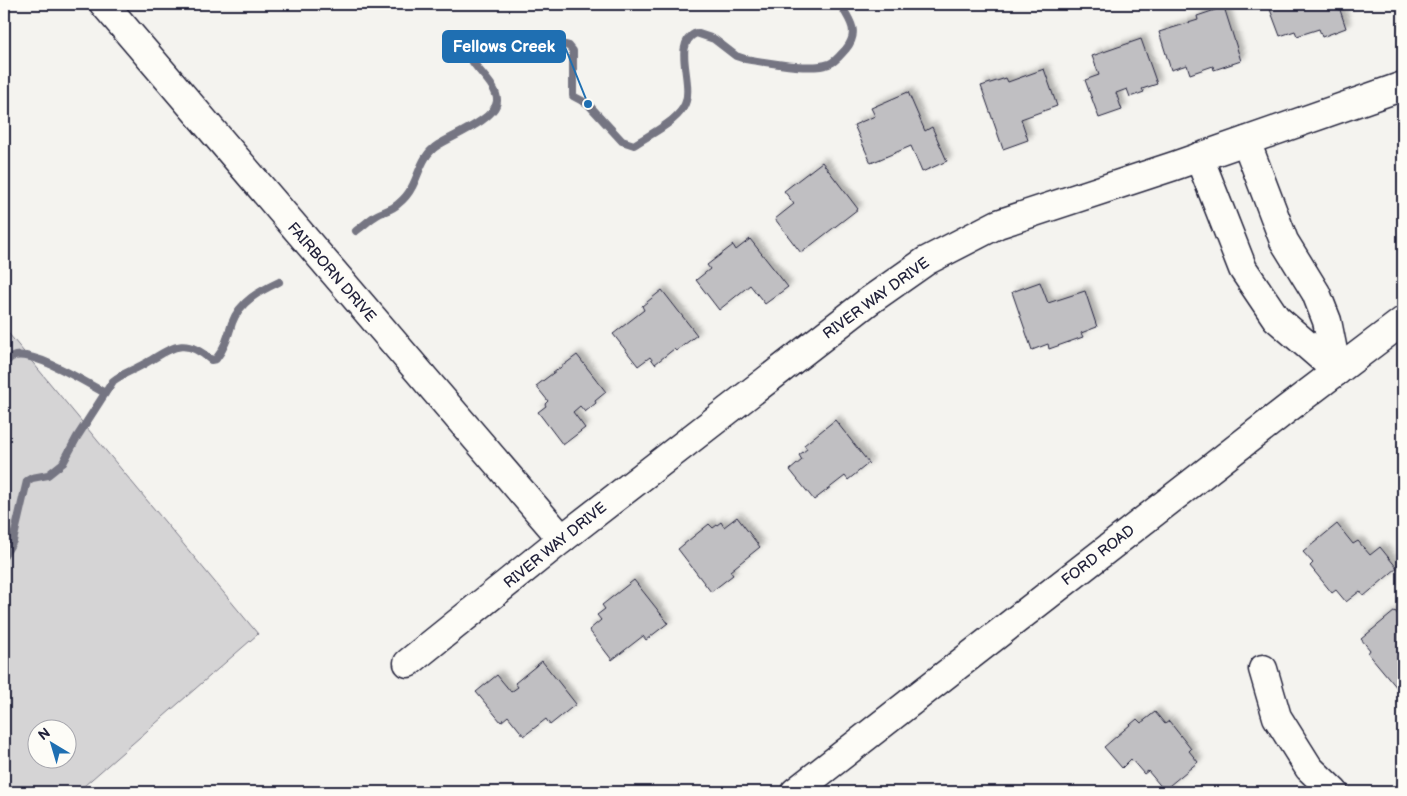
<svg xmlns="http://www.w3.org/2000/svg" width="1407" height="796" font-family="'Balsamiq Sans',sans-serif">
<style>
.green{fill:#d5d4d5;stroke:#7c7b88;fill-rule:evenodd}
.lines{fill:none;stroke-linecap:round;stroke-linejoin:round}
.stream{stroke:#757582;stroke-width:8}
.building{fill:#c0bfc2;stroke:#22223b;filter:url(#shadow)}
.minor-casing{stroke:#22223b;stroke-width:31}
.major-casing{stroke:#22223b;stroke-width:31}
.minor{stroke:#fdfcf7;stroke-width:28}
.major{stroke:#fdfcf7;stroke-width:28}
.labels{text-anchor:middle;stroke-width:4.5;stroke-linejoin:round;paint-order:stroke}
.street-label{font-size:15px;fill:#22223b;stroke:#fdfcf7}
.leader{fill:none;stroke:#1f6fb2;stroke-width:2}
.callout-dot{fill:#1f6fb2;stroke:#fdfcf7;stroke-width:2}
.callout{fill:#1f6fb2;stroke:#1f6fb2;stroke-width:2}
.callout-label{font-size:16px;text-anchor:middle;font-weight:bold;fill:#fff}
</style>
<defs>
<filter id="shadow"><feDropShadow dx="4.5" dy="-4.5" stdDeviation="2.5" flood-color="#0004"/></filter>
</defs>
<rect width="100%" height="100%" fill="#f4f3ef"/>
<filter id="ink" filterUnits="userSpaceOnUse"><feTurbulence type="fractalNoise" baseFrequency=".02" numOctaves="2"/><feDisplacementMap in="SourceGraphic" scale="10" xChannelSelector="R" yChannelSelector="G"/><feConvolveMatrix kernelMatrix="1 2 1 2 8 2 1 2 1" color-interpolation-filters="sRGB"/></filter>
<g filter="url(#ink)">
<!-- green -->
<path class="green" d="M4,328L258,634L84,786L89,792H4ZM38,728H68V758H38Z"/>
<g class="lines">
<!-- stream -->
<g class="stream">
<path d="M356,231C363,226 370,219 377,215C384,211 392,210 398,204C403,200 409,193 412,187C420,172 422,155 438,145C452,136 496,119 497,101C498,80 457,59 468,39L557,43L569,46L573,51V96L588,104L622,141L634,145C649,135 674,123 683,108C697,86 670,45 696,33L714,39L736,56L745,59C766,62 810,71 829,64C836,62 841,54 846,49C860,32 850,20 840,4"/>
<path d="M4,365C6,363 9,358 12,357C31,348 87,383 105,393"/>
<path d="M4,556L13,541L27,481L32,478L48,475L63,463L77,437L113,381C123,373 134,370 144,364C171,349 183,335 211,360L216,359C225,348 228,336 232,323C240,301 260,291 279,282"/>
</g>
</g>
<!-- building -->
<g class="building">
<path d="M1268,4H1338L1346,28L1322,37L1319,29L1297,36L1295,31L1280,36Z"/>
<path d="M1224,7L1241,61L1214,70L1213,66L1190,74L1187,65L1171,70L1159,32L1198,20L1197,16Z"/>
<path d="M1141,39L1157,84L1142,89L1144,92L1130,97L1127,89L1116,93L1122,110L1099,118L1085,80L1099,75L1092,56Z"/>
<path d="M1044,69L1057,106L1021,119L1028,140L1003,149L981,86L1006,78L1008,82Z"/>
<path d="M908,92L925,131L932,127L947,161L922,172L911,146L871,163L854,125L875,116L871,108Z"/>
<path d="M822,162L858,209L801,253L775,219L794,204L784,191Z"/>
<path d="M750,239L788,287L765,304L750,285L719,310L696,280L710,269L707,265L733,245L736,250Z"/>
<path d="M1040,282L1048,303L1085,291L1097,327L1081,333L1083,337L1049,349L1048,344L1032,350L1012,292Z"/>
<path d="M662,290L697,335L676,351L674,349L655,364L650,357L638,366L613,334L644,310L642,306Z"/>
<path d="M577,355L606,392L595,401L596,403L585,412L580,406L573,412L585,428L563,445L538,412L546,406L545,404L548,401L536,386Z"/>
<path d="M835,420L869,463L848,480L845,476L814,500L790,470L802,460L799,455L807,449L804,445Z"/>
<path d="M737,517L760,547L730,571L733,575L711,592L678,549L709,524L713,528L721,522L724,527Z"/>
<path d="M1337,524L1353,544L1358,541L1370,555L1380,547L1397,568L1364,596L1360,591L1346,602L1336,590L1332,593L1310,566L1313,563L1303,552Z"/>
<path d="M634,580L668,623L646,640L643,636L612,660L589,630L601,620L597,615L605,609L602,605Z"/>
<path d="M1395,611L1403,621V695L1368,653L1370,650L1361,639Z"/>
<path d="M542,661L576,704L550,725L546,719L524,736L508,716L501,722L476,692L497,675L511,692L518,687L515,683Z"/>
<path d="M1155,712L1165,724L1169,721L1191,749L1189,751L1198,762L1164,790L1148,771L1144,774L1131,759L1122,768L1104,747L1137,719L1141,723Z"/>
</g>
<g class="lines">
<!-- minor casing -->
<g class="minor-casing">
<g id="minor">
<path d="M104,4L562,539"/>
<path d="M1246,141L1284,241L1316,293L1327,321L1337,371"/>
<path d="M1199,157L1243,269L1276,318L1337,371"/>
<path d="M408,663L562,539L869,301L926,261L998,224L1174,166L1403,86"/>
<path d="M1263,669L1277,717L1309,768L1334,792"/>
</g>
</g>
<!-- major casing -->
<g class="major-casing">
<path id="major" d="M795,792L1287,409L1403,321"/>
</g>
<!-- minor -->
<use href="#minor" class="minor"/>
<!-- major -->
<use href="#major" class="major"/>
</g>
</g>
<g class="labels">
<!-- street labels -->
<g class="street-label">
<text transform="translate(332 272) rotate(49)" y="5">FAIRBORN DRIVE</text>
<text transform="translate(876 298) rotate(-36)" y="5">RIVER WAY DRIVE</text>
<text transform="translate(555 545) rotate(-39)" y="5">RIVER WAY DRIVE</text>
<text transform="translate(1098 555) rotate(-38)" y="5">FORD ROAD</text>
</g>
</g>
<!-- callouts -->
<path class="leader" d="M588 104L565 47"/>
<circle class="callout-dot" cx="588" cy="104" r="5"/>
<rect class="callout" x="443" y="31" width="122" height="31" rx="5"/>
<g class="callout-label">
<text x="504" y="52">Fellows Creek</text>
</g>
<!-- margin -->
<rect width="1407" height="796" fill="none" stroke="#fdfcf7" stroke-width="20"/>
<rect x="10" y="10" width="1387" height="776" fill="none" stroke="#22223b" stroke-width="2" filter="url(#ink)"/>
<!-- north arrow -->
<g transform="translate(52 744) rotate(322)"><circle r="24" fill="#fdfcf7" stroke="#a5a5ac"/>
<path d="M0-4L9 19L0 12L-9 19Z" fill="#1f6fb2"/>
<text y="-8" font-size="14" font-weight="bold" text-anchor="middle" fill="#22223b">N</text>
</g>
</svg>
